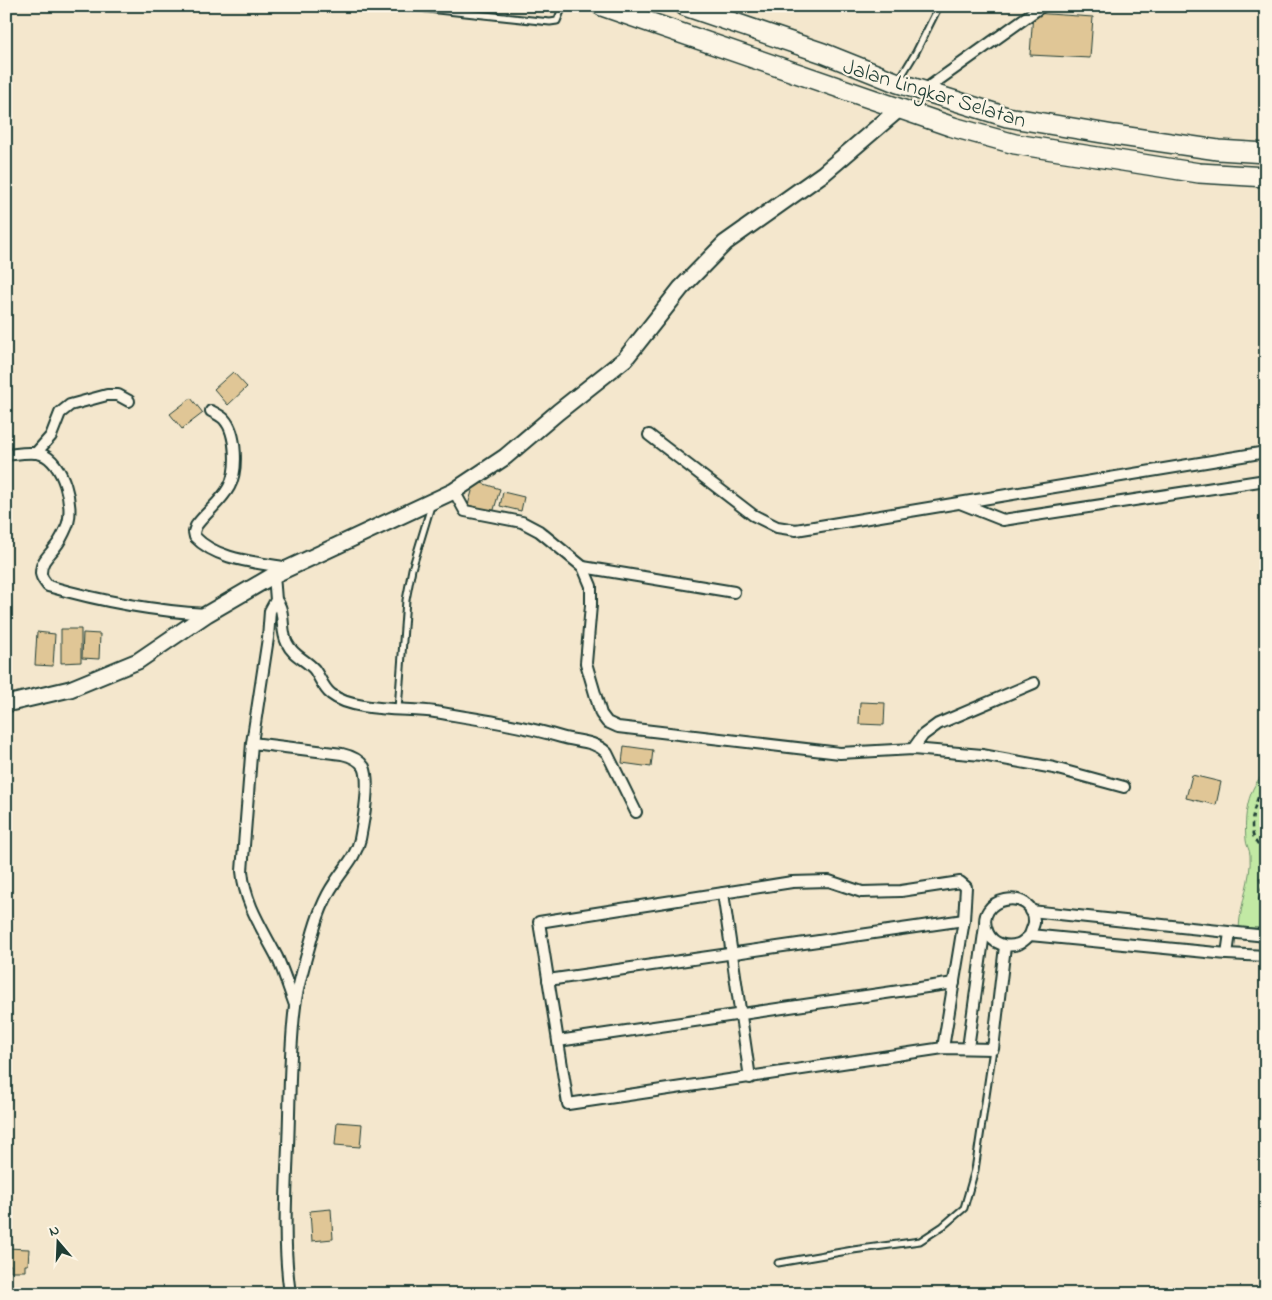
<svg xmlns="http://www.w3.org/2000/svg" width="1272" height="1300" font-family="'Indie Flower',sans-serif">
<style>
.green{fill:#c2e9a4;stroke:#70936c}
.building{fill:#e0c696;stroke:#1f3d34}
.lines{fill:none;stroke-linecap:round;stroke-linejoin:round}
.lane-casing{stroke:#1f3d34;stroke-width:9}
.street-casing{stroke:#1f3d34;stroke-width:14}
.secondary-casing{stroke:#1f3d34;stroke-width:19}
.highway-casing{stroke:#1f3d34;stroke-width:22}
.path{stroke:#1f3d34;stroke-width:2.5;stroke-dasharray:5 4;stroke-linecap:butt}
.lane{stroke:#fcf5e5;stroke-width:5}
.street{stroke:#fcf5e5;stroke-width:10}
.secondary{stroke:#fcf5e5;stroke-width:15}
.highway{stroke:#fcf5e5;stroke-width:19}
.labels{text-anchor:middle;stroke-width:4.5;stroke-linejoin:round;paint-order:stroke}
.street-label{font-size:22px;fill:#1f3d34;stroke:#fcf5e5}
</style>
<rect width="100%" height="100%" fill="#f4e7cd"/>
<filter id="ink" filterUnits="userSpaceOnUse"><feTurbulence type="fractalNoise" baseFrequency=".02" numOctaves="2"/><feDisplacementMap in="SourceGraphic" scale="10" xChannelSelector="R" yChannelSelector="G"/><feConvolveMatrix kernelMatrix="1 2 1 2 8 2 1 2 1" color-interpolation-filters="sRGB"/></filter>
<g filter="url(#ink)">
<!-- green -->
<path class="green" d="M1266,772V926L1255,928H1239C1240,904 1252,878 1250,855C1250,850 1246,845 1246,840C1244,817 1247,787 1266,772Z"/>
<!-- building -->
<g class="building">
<path d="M1033,13L1093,17L1090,58L1030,55Z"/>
<path d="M233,372L247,387L228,405L214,389Z"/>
<path d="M191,398L203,413L182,429L170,414Z"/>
<path d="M475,481L500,489L493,513L468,505Z"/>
<path d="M503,492L524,497L521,511L500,506Z"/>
<path d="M61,629H81V662L61,663Z"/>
<path d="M37,632L55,634L53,666L35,665Z"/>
<path d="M83,633L100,634L99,659L82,658Z"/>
<path d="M860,702L885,703L884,725L859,724Z"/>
<path d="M624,746L653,750L651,767L622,763Z"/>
<path d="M1192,775L1221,782L1216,805L1186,798Z"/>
<path d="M337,1122L362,1124L360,1147L335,1145Z"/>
<path d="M331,1209L333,1239L312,1241L310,1211Z"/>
<path d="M6,1248L29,1249L28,1265H25V1271H11V1265H6Z"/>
</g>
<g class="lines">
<!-- lane casing -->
<g class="lane-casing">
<g id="lane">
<path d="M400,6L550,22L557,21L563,6"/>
<path d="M899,80L916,52L939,6"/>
<path d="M398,709L406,600L412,569L431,506"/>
<path d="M778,1263L853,1250L920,1241L943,1226L964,1208L975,1170L993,1049"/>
</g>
</g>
<!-- street casing -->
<g class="street-casing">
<g id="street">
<path d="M923,91L1042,6"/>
<path d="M211,411C215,413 221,416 224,419C237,433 238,471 229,487C221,502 206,512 196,526L194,532L195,537C218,561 258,562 288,568"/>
<path d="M649,435L753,515L777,527L796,530L1266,452"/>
<path d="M36,453L51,436L60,413L70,405L107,395H118L129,401"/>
<path d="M6,455C17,454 31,451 41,454C63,461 75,506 67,526C64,533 61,540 56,546C50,555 41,560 41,573C41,578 45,582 48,586C100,601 153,611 207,614"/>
<path d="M454,491L465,511L522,522L539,531L583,567L591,586V605L586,663L601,714L607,722L618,727L840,753L913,749L982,755L1054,768L1124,787"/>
<path d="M960,503L1003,520L1266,480"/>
<path d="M583,567L734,592"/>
<path d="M274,575L276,600L270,611L268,638L252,743L342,754C351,756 359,759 364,767C371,782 363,823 360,839C356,857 343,869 334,884C323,900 316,921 311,940C305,962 298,984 295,1006C289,1053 290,1100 288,1146C286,1196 283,1245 290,1294"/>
<path d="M276,600C286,611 280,630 287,643C293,656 305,659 314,669C320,677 323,688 331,694C353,712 407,708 435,712C477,719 520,725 561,737C578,742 594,740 607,753L636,812"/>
<path d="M252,743L242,871C245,904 262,928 277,957C284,972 289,989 295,1005"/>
<path d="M913,749L923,735L938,724L1034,683"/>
<path d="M723,893L750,1078"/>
<path d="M1031,911L1266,936"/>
<path d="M1030,935C1031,931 1033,927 1034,923C1036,885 971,896 988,933C993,944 1007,948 1018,944C1022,943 1027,938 1030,935L1227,954L1266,956"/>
<path d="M1227,954L1230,933"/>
<path d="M548,980L964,920"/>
<path d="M558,1041L954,983"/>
<path d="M943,1048L964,920L966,887L960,882L901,891L862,892L829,881L792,882L539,922L568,1104L943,1048L993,1049L1005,946"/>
<path d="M968,1048L985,926"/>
</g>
</g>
<!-- secondary casing -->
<g class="secondary-casing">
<path id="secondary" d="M6,704L70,689L138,661L207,614L274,575L454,491L505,457L558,412L625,359L681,288L725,243L824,173L899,109"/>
</g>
<!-- highway casing -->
<g class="highway-casing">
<g id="highway">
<path d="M602,6L953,127L1015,144L1199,173L1266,177"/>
<path d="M685,6L823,53L898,83L1007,117L1114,135L1218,150L1266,153"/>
</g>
</g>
<!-- path -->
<g class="path">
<path d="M1266,781C1255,799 1241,839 1266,851"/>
<path d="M1266,871L1260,878L1262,887L1259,902L1266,907"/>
</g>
<!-- lane -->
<use href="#lane" class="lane"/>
<!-- street -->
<use href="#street" class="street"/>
<!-- secondary -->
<use href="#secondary" class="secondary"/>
<!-- highway -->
<use href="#highway" class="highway"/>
</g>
</g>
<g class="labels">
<!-- street labels -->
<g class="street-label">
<text transform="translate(935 92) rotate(17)" y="8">Jalan Lingkar Selatan</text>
</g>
</g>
<!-- margin -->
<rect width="1272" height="1300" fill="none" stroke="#fcf5e5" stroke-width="25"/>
<rect x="12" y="12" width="1247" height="1275" fill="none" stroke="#1f3d34" stroke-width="2" filter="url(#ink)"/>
<!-- north arrow -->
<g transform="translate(58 1242) rotate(341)" stroke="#fcf5e5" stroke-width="4" paint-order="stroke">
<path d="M0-4L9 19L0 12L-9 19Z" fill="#1f3d34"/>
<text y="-8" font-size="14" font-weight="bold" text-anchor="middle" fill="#1f3d34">N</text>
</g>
</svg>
